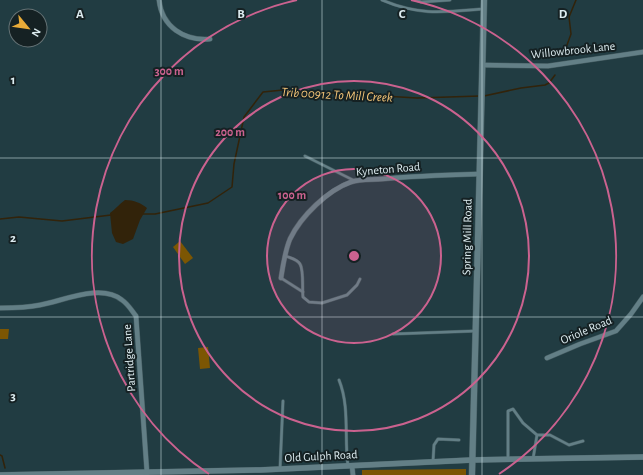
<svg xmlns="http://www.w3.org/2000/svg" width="643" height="475" font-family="'Alegreya Sans',sans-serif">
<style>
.green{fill:#7c5603}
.water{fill:#32230a}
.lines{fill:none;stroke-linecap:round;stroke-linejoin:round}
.stream{stroke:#32230a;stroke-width:1.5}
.service-casing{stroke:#445b60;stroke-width:3.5}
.minor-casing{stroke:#445b60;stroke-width:5.5}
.tertiary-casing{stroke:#445b60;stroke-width:6}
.secondary-casing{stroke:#445b60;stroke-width:7}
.service{stroke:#637f86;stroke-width:2.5}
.minor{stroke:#637f86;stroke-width:4.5}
.tertiary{stroke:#637f86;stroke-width:5.5}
.secondary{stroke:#637f86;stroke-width:6}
.grid{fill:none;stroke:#ddecf0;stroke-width:1;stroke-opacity:0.55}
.ring{fill:none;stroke:#cb628f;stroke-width:2}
.labels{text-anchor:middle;stroke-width:4;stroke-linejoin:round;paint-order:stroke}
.street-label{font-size:12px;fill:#ddecf0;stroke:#152123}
.water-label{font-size:13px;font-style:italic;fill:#fbca7a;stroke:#152123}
.grid-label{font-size:13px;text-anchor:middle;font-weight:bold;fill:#ddecf0;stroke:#152123;stroke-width:4;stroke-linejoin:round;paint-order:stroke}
.centre{fill:#cb628f;stroke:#152123;stroke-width:2}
.ring-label{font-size:12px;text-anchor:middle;font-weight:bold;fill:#cb628f;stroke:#152123;stroke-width:4;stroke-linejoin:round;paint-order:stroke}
</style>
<rect width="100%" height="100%" fill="#213c42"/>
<!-- green -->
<g class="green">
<path d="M180,241L193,258L185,264L173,247Z"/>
<path d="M0,329H9L8,339H0Z"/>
<path d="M208,347L210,368L200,369L198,348Z"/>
<path d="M466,469V475H362V470Z"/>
</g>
<!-- water -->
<path class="water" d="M125,200C134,200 141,203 147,208L140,220L133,239L123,244L116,242L112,233L110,213C116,209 119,204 125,200Z"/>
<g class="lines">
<!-- stream -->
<g class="stream">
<path d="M563,56L571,34L569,17L576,0"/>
<path d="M484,96L521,88L545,85L549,83L555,75"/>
<path d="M143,214H155L208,203L232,187L234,164L244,117L263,92L283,90L417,98L480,96"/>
<path d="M0,219L19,217L62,221L111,215"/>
<path d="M0,455L2,456L5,468"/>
</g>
<!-- service casing -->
<g class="service-casing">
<g id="service">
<path d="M382,0C419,16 445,12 483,9"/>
<path d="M416,0L421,2L450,0"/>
<path d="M305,156L353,180"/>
<path d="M286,256C290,258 297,259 300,264C304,270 302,289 303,297L309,302L322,303L347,295L357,285L360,279"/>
<path d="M281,278L303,292"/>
<path d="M393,334L475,331"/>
<path d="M339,380C350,407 344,438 348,466"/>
<path d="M508,459V411L513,409L523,423L537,435H550L569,445L583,441"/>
<path d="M533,459L537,435"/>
<path d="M433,461L434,445L438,439L459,440"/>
<path d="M280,469L283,401"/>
</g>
</g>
<!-- minor casing -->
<g class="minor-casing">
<g id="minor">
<path d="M159,0C162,27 184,41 210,39"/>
<path d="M482,65L548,66L643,52"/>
<path d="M281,278C283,265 285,251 290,239C301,216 328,190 351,182C361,179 372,180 382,179C414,176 446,175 479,174"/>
<path d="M0,308C14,308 26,308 40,305C63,301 101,283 122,300C128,304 132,311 136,316L147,473"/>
<path d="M547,358L580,344L616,331L631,314L643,297"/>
<path d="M352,466L353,475"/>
</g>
</g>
<!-- tertiary casing -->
<g class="tertiary-casing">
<path id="tertiary" d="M0,475L260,470L472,460L643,457"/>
</g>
<!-- secondary casing -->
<g class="secondary-casing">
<path id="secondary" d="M472,475L484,0"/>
</g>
<!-- service -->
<use href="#service" class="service"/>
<!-- minor -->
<use href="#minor" class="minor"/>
<!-- tertiary -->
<use href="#tertiary" class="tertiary"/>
<!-- secondary -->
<use href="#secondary" class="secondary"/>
</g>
<!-- grid -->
<path class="grid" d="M161,0V475M322,0V475M482,0V475M0,158H643M0,317H643"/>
<!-- distance rings -->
<circle cx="354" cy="256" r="87" fill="#cb628f" fill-opacity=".12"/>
<g class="ring">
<circle cx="354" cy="256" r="87"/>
<circle cx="354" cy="256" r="175"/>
<path d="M209 474A262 262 0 0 1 297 0M411 0A262 262 0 0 1 499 474"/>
</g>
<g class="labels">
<!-- street labels -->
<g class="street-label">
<text transform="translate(573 50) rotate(-6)" y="4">Willowbrook Lane</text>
<text transform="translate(388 169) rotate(-5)" y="4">Kyneton Road</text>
<text transform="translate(467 237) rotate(-89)" y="4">Spring Mill Road</text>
<text transform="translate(586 330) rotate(-23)" y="4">Oriole Road</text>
<text transform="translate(129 358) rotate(-94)" y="4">Partridge Lane</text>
<text transform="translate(321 456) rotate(-3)" y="4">Old Gulph Road</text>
</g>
<!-- water labels -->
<g class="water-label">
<text transform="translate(337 94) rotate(3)" y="5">Trib 00912 To Mill Creek</text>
</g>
</g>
<g class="grid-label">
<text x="80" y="18">A</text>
<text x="241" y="18">B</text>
<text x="402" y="18">C</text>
<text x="563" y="18">D</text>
<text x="13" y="84">1</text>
<text x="13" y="242">2</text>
<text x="13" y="400">3</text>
</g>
<circle cx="354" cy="256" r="6" class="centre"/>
<g class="ring-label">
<text x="169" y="75">300 m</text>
<text x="230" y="136">200 m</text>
<text x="292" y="199">100 m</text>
</g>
<!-- north arrow -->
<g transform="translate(28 28) rotate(119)"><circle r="19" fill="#152123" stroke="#657275"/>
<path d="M0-3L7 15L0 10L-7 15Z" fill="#e9ab38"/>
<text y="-6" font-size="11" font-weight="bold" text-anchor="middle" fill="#ddecf0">N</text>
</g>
</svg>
